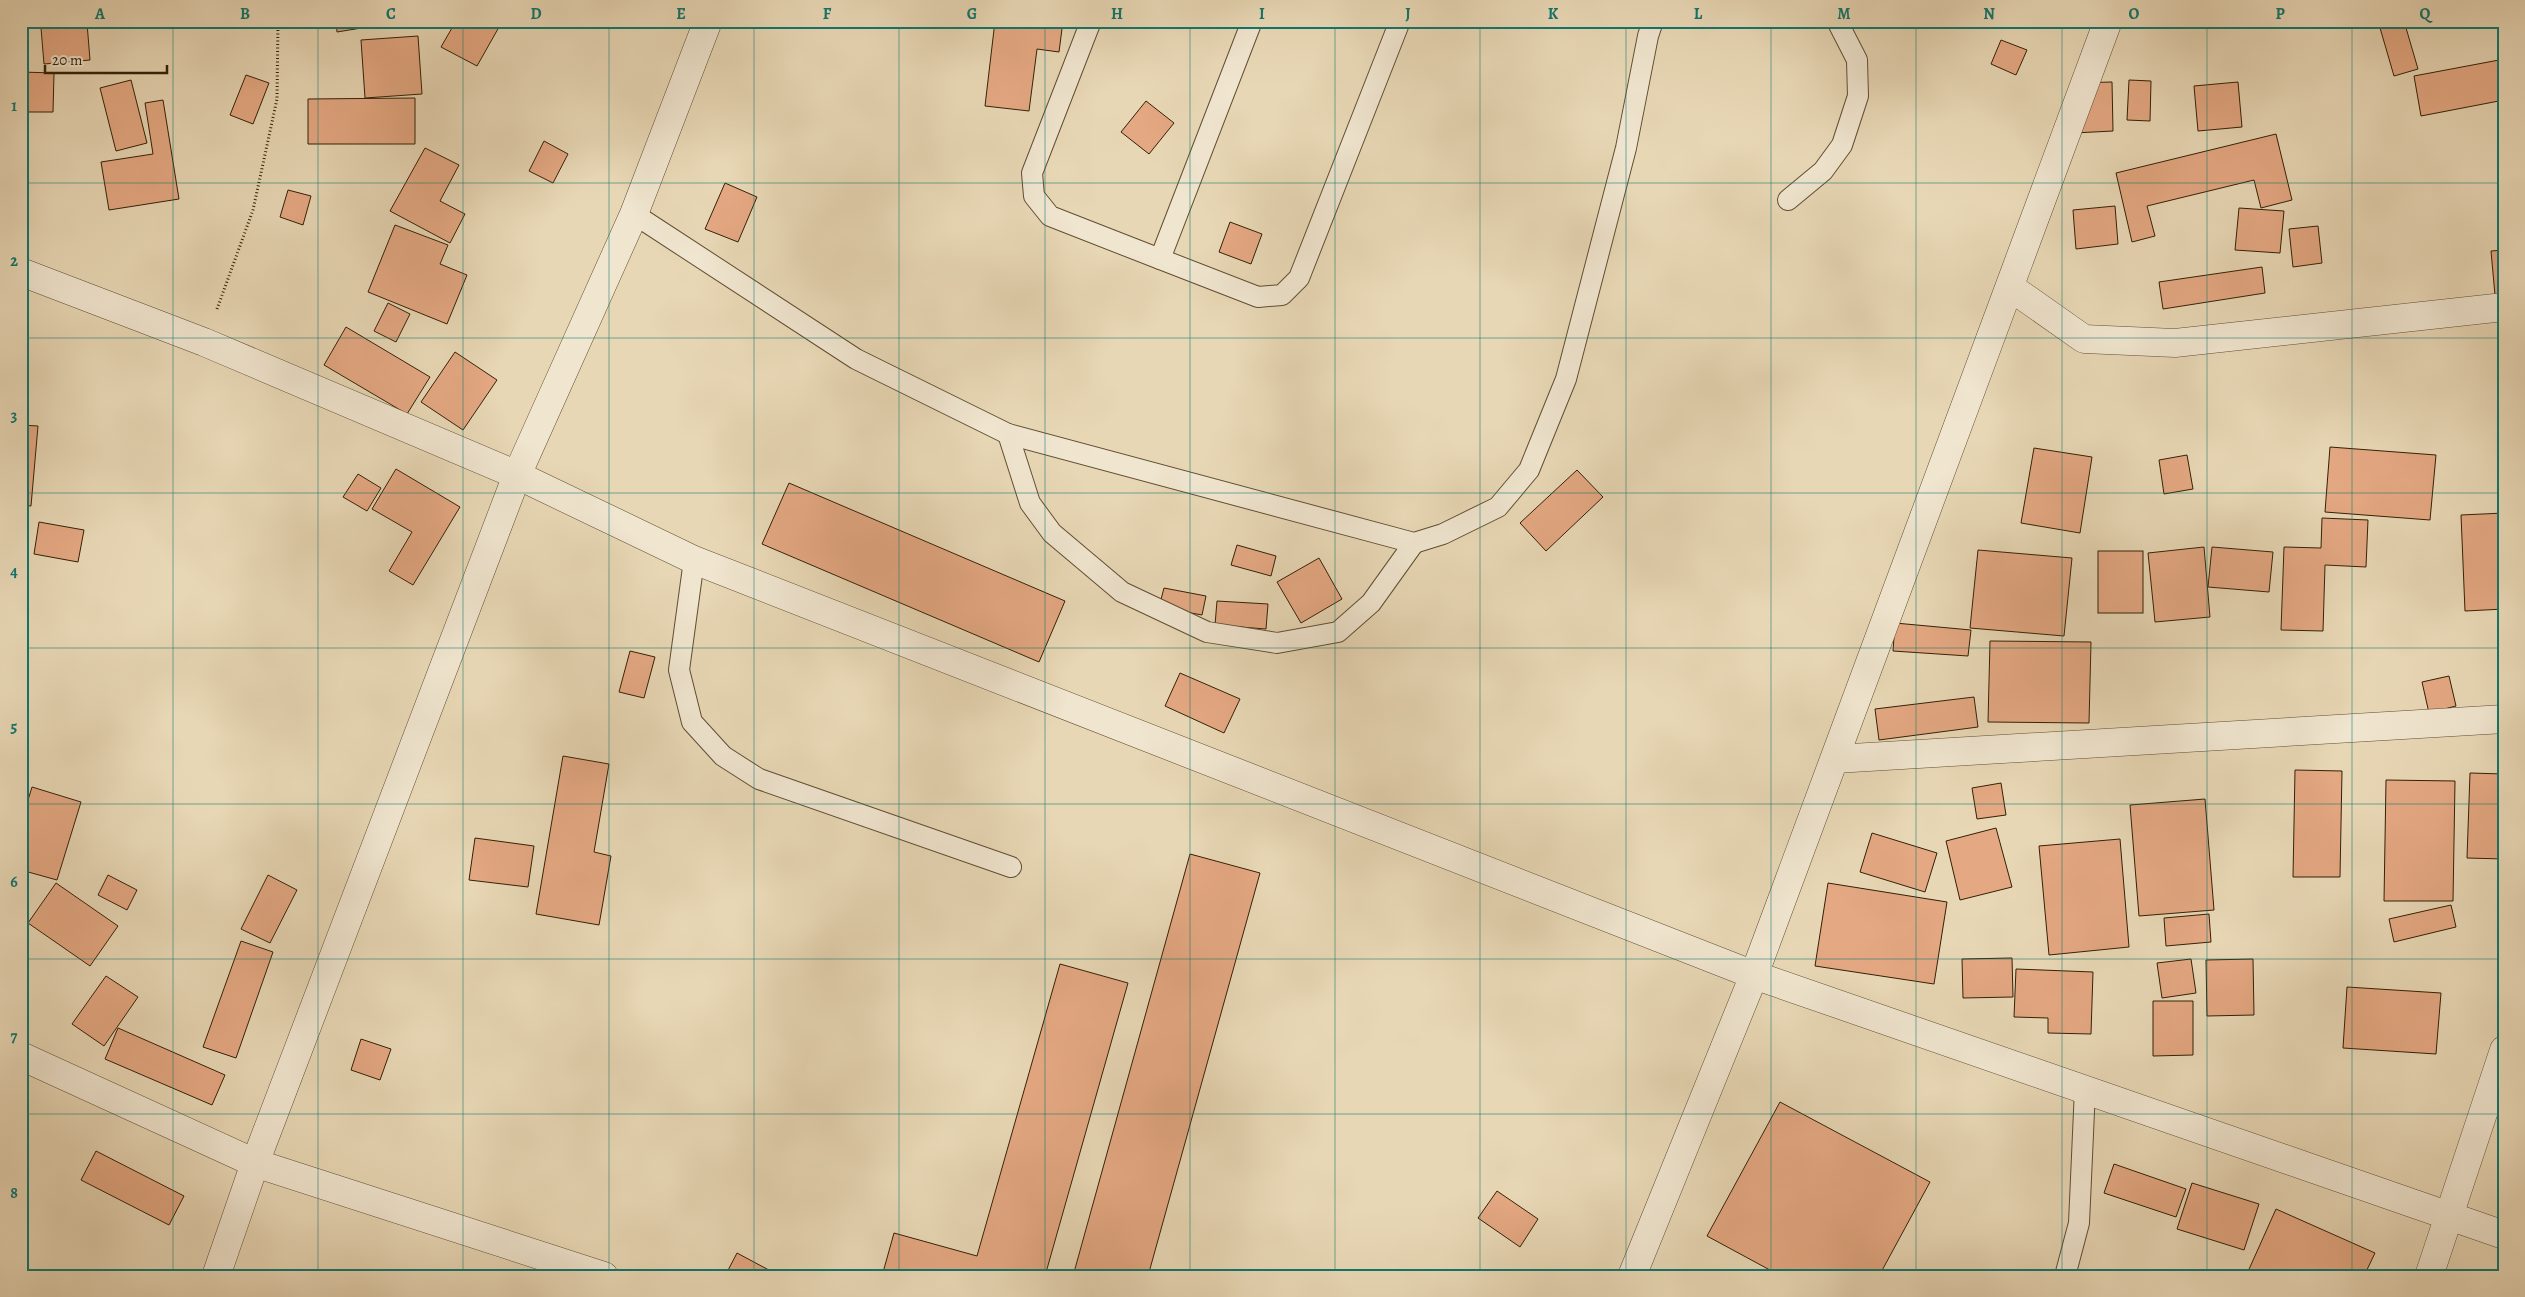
<svg xmlns="http://www.w3.org/2000/svg" width="2525" height="1297" font-family="Alegreya,serif">
<style>
.building{fill:#e4a882;stroke:#332007}
.lines{fill:none;stroke-linecap:round;stroke-linejoin:round}
.lane-casing{stroke:#604e32;stroke-width:22}
.street-casing{stroke:#604e32;stroke-width:29}
.path{stroke:#332007;stroke-width:3;stroke-dasharray:1 2.5;stroke-linecap:butt}
.lane{stroke:#f0e5cf;stroke-width:20}
.street{stroke:#f0e5cf;stroke-width:28}
.grid{fill:none;stroke:#0f766e;stroke-width:1;stroke-opacity:0.55}
.neatline{fill:none;stroke:#0f766e;stroke-width:2}
.grid-label{font-size:16px;text-anchor:middle;font-weight:bold;fill:#0f766e}
</style>
<rect width="100%" height="100%" fill="#e8d7b5"/>
<filter id="stains"><feTurbulence type="fractalNoise" baseFrequency=".004" numOctaves="4"/><feColorMatrix values="0 0 0 0 .2 0 0 0 0 .09 0 0 0 0 .02 0 0 0 .5 -.17"/></filter>
<radialGradient id="worn" r=".72"><stop offset=".6" stop-color="#630" stop-opacity="0"/><stop offset="1" stop-color="#630" stop-opacity=".3"/></radialGradient>
<!-- building -->
<g class="building">
<path d="M336,21H404L337,32Z"/>
<path d="M456,21H489L499,27L477,66L441,47Z"/>
<path d="M995,21H1063L1059,52L1037,49L1029,111L985,106Z"/>
<path d="M2378,21H2404L2418,69L2394,76Z"/>
<path d="M87,23L90,60L44,64L41,28Z"/>
<path d="M418,36L422,94L365,98L361,40Z"/>
<path d="M2001,40L2027,50L2016,75L1991,64Z"/>
<path d="M2499,60L2504,100L2421,116L2414,76Z"/>
<path d="M21,72L54,73L53,112H21Z"/>
<path d="M246,75L269,83L253,124L230,115Z"/>
<path d="M131,80L147,143L116,151L100,88Z"/>
<path d="M2129,80L2151,81L2150,121L2127,120Z"/>
<path d="M2112,82L2113,131L2074,133L2073,83Z"/>
<path d="M2238,82L2242,127L2198,131L2194,86Z"/>
<path d="M415,98V144H308V99Z"/>
<path d="M163,100L179,199L109,210L101,162L153,154L145,103Z"/>
<path d="M1146,101L1174,123L1149,154L1121,132Z"/>
<path d="M2276,134L2292,200L2261,208L2254,180L2147,206L2155,236L2132,242L2116,173Z"/>
<path d="M544,141L568,154L553,183L529,171Z"/>
<path d="M425,148L459,165L440,201L465,214L450,243L390,211Z"/>
<path d="M725,183L757,197L738,242L705,229Z"/>
<path d="M288,190L311,196L303,225L280,217Z"/>
<path d="M2115,206L2118,244L2076,249L2073,210Z"/>
<path d="M2239,208L2284,211L2280,253L2235,250Z"/>
<path d="M1230,222L1262,234L1251,264L1219,252Z"/>
<path d="M395,225L448,245L440,264L467,275L447,324L368,292Z"/>
<path d="M2318,226L2322,263L2293,267L2289,229Z"/>
<path d="M2504,250V294L2495,295L2491,251Z"/>
<path d="M2262,267L2265,293L2163,309L2159,282Z"/>
<path d="M388,303L410,314L396,342L374,331Z"/>
<path d="M346,327L430,377L407,414L324,365Z"/>
<path d="M455,352L497,380L463,430L421,402Z"/>
<path d="M21,425L38,426L31,506L21,505Z"/>
<path d="M2330,447L2436,455L2430,520L2325,512Z"/>
<path d="M2034,448L2092,457L2080,533L2021,523Z"/>
<path d="M2187,455L2193,489L2164,494L2159,460Z"/>
<path d="M396,469L460,507L413,585L389,571L412,532L372,509Z"/>
<path d="M1577,470L1603,497L1546,551L1520,523Z"/>
<path d="M358,474L381,488L367,511L343,497Z"/>
<path d="M789,483L1065,601L1039,662L762,544Z"/>
<path d="M2504,513V609L2465,611L2461,515Z"/>
<path d="M21,516L27,517L21,553Z"/>
<path d="M2322,518L2368,520L2366,567L2325,565L2323,631L2281,630L2284,547L2321,548Z"/>
<path d="M39,522L84,530L78,562L34,554Z"/>
<path d="M1237,545L1276,556L1271,576L1231,565Z"/>
<path d="M2204,547L2210,617L2155,622L2148,553Z"/>
<path d="M2212,547L2273,552L2269,592L2208,587Z"/>
<path d="M1978,550L2072,558L2064,636L1970,628Z"/>
<rect x="2098" y="551" width="45" height="62"/>
<path d="M1319,558L1342,599L1301,623L1277,582Z"/>
<path d="M1164,588L1206,596L1202,615L1159,607Z"/>
<path d="M1217,601L1268,604L1266,629L1215,625Z"/>
<path d="M1895,623L1971,630L1968,656L1893,651Z"/>
<path d="M1990,641L2091,642L2089,723L1988,722Z"/>
<path d="M630,651L655,657L644,698L619,692Z"/>
<path d="M1180,673L1240,699L1224,733L1165,706Z"/>
<path d="M2449,676L2456,706L2429,713L2422,682Z"/>
<path d="M1974,697L1978,727L1879,740L1875,709Z"/>
<path d="M563,756L609,764L594,852L611,856L599,925L536,914Z"/>
<path d="M2295,770L2342,771L2340,877H2293Z"/>
<path d="M2470,773L2504,774V859L2467,858Z"/>
<path d="M2386,780L2455,781L2453,901H2384Z"/>
<path d="M2001,783L2006,815L1977,819L1972,788Z"/>
<path d="M32,787L81,802L57,880L21,870V823Z"/>
<path d="M2205,799L2214,910L2139,916L2130,805Z"/>
<path d="M1996,828L2012,887L1960,900L1946,841Z"/>
<path d="M1872,833L1937,853L1925,892L1860,872Z"/>
<path d="M475,838L534,846L528,887L469,880Z"/>
<path d="M2120,839L2129,947L2049,955L2039,846Z"/>
<path d="M1190,854L1260,873L1148,1276H1073Z"/>
<path d="M108,875L137,890L127,910L98,895Z"/>
<path d="M268,875L297,890L270,943L241,929Z"/>
<path d="M56,883L118,926L90,966L28,923Z"/>
<path d="M1828,883L1947,902L1934,984L1815,966Z"/>
<path d="M2451,905L2456,927L2394,942L2389,919Z"/>
<path d="M2209,914L2211,942L2166,946L2164,918Z"/>
<path d="M241,941L273,952L236,1058L203,1047Z"/>
<path d="M2012,958L2013,997L1963,998L1962,959Z"/>
<path d="M2191,959L2196,993L2162,998L2157,963Z"/>
<path d="M2253,959L2254,1015L2207,1016L2206,960Z"/>
<path d="M1060,964L1128,983L1045,1276H882L894,1233L977,1256Z"/>
<path d="M2016,969L2093,972L2091,1034L2048,1033V1018L2014,1017Z"/>
<path d="M106,976L138,997L104,1046L72,1024Z"/>
<path d="M2347,987L2441,993L2436,1054L2343,1048Z"/>
<path d="M2153,1001H2193V1055L2153,1056Z"/>
<path d="M118,1028L225,1075L212,1105L105,1059Z"/>
<path d="M361,1039L391,1049L380,1080L351,1070Z"/>
<path d="M1780,1102L1930,1182L1879,1276H1781L1707,1236Z"/>
<path d="M96,1151L184,1196L169,1225L81,1180Z"/>
<path d="M2114,1164L2186,1189L2176,1217L2104,1193Z"/>
<path d="M2192,1183L2259,1204L2244,1250L2177,1229Z"/>
<path d="M1497,1191L1538,1219L1520,1247L1478,1218Z"/>
<path d="M2276,1209L2375,1253L2364,1276H2246Z"/>
<path d="M737,1253L780,1276H725Z"/>
</g>
<g class="lines">
<!-- lane casing -->
<g class="lane-casing">
<g id="lane">
<path d="M1091,21L1032,173L1034,196L1050,216L1160,259L1252,21"/>
<path d="M1788,200L1823,171L1842,145L1858,96L1857,60L1837,21"/>
<path d="M634,214L856,359L1008,434L1414,543L1443,534L1498,507L1529,470L1566,379L1626,148L1648,36L1653,21"/>
<path d="M1160,259L1258,297L1282,295L1299,278L1400,21"/>
<path d="M1008,434L1030,503L1052,533L1122,592L1207,632L1277,643L1338,632L1371,603L1414,543"/>
<path d="M694,560L679,670L692,722L723,756L759,779L1011,867"/>
<path d="M2065,1276L2079,1223L2085,1089"/>
</g>
</g>
<!-- street casing -->
<g class="street-casing">
<g id="street">
<path d="M21,272L204,342L517,475L694,560L1754,975L2504,1235"/>
<path d="M2010,287L2084,339L2175,343L2504,307"/>
<path d="M1835,759L2504,719"/>
<path d="M21,1056L255,1163L604,1276"/>
<path d="M216,1276L255,1163L517,475L634,214L708,21"/>
<path d="M1632,1276L1754,975L2108,21"/>
<path d="M2429,1276L2504,1050"/>
</g>
</g>
<!-- path -->
<path class="path" d="M217,309L253,210L277,99L278,21"/>
<!-- lane -->
<use href="#lane" class="lane"/>
<!-- street -->
<use href="#street" class="street"/>
</g>
<!-- grid -->
<path class="grid" d="M173,21V1276M318,21V1276M463,21V1276M609,21V1276M754,21V1276M899,21V1276M1045,21V1276M1190,21V1276M1335,21V1276M1480,21V1276M1626,21V1276M1771,21V1276M1916,21V1276M2062,21V1276M2207,21V1276M2352,21V1276M21,183H2504M21,338H2504M21,493H2504M21,648H2504M21,804H2504M21,959H2504M21,1114H2504"/>
<!-- margin -->
<rect width="2525" height="1297" fill="none" stroke="#e8d7b5" stroke-width="55"/>
<!-- scale -->
<path d="M45 65v8h122v-8" fill="none" stroke="#332007" stroke-width="2.5"/>
<text x="52" y="65" font-size="15" fill="#332007" stroke="#f0e5cf" stroke-width="4" paint-order="stroke">20 m</text>
<rect x="28" y="28" width="2470" height="1242" class="neatline"/>
<g class="grid-label">
<text x="100" y="19">A</text>
<text x="245" y="19">B</text>
<text x="391" y="19">C</text>
<text x="536" y="19">D</text>
<text x="681" y="19">E</text>
<text x="827" y="19">F</text>
<text x="972" y="19">G</text>
<text x="1117" y="19">H</text>
<text x="1262" y="19">I</text>
<text x="1408" y="19">J</text>
<text x="1553" y="19">K</text>
<text x="1698" y="19">L</text>
<text x="1844" y="19">M</text>
<text x="1989" y="19">N</text>
<text x="2134" y="19">O</text>
<text x="2280" y="19">P</text>
<text x="2425" y="19">Q</text>
<text x="14" y="111">1</text>
<text x="14" y="266">2</text>
<text x="14" y="421">3</text>
<text x="14" y="577">4</text>
<text x="14" y="732">5</text>
<text x="14" y="887">6</text>
<text x="14" y="1042">7</text>
<text x="14" y="1198">8</text>
</g>
<rect width="100%" height="100%" filter="url(#stains)"/>
<rect width="100%" height="100%" fill="url(#worn)"/>
</svg>
